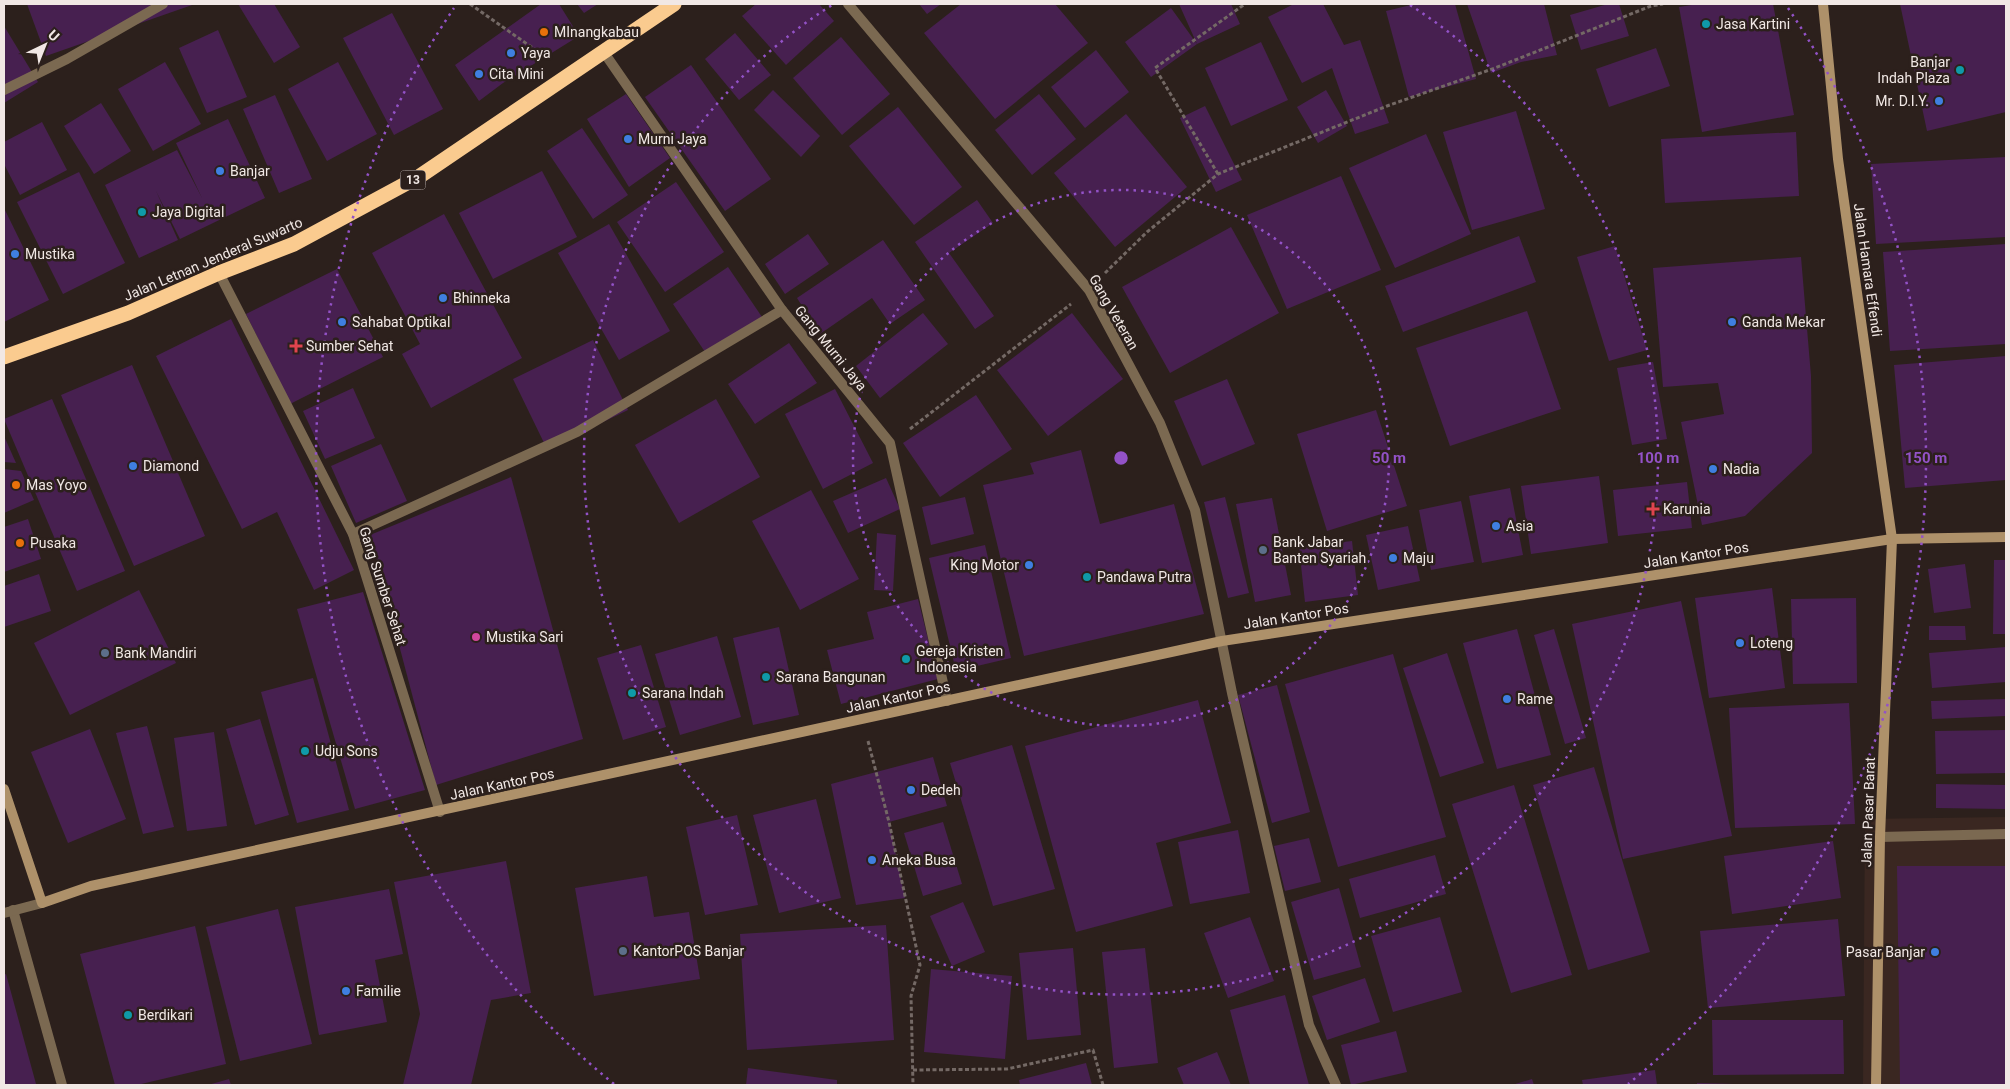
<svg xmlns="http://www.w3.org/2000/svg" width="2010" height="1089" font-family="Roboto,sans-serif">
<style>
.built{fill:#3a2721}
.building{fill:#472050}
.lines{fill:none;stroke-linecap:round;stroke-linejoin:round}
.path{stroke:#746965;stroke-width:3;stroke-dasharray:4 2.5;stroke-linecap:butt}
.lane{stroke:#7b6951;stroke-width:10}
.street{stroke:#7b6951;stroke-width:10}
.secondary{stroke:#ae916a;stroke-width:10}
.highway{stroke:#facb8f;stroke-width:15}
.ring{fill:none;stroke:#9352c7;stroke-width:2.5;stroke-dasharray:2.5 5}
.culture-dot{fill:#0f9aa8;stroke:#2c201c;stroke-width:2}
.food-dot{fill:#e8710a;stroke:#2c201c;stroke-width:2}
.shop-dot{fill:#3f7fe0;stroke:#2c201c;stroke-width:2}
.health-dot{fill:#e0444e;stroke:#2c201c;stroke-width:2}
.service-dot{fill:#5c6f8a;stroke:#2c201c;stroke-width:2}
.hotel-dot{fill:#d1479c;stroke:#2c201c;stroke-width:2}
.labels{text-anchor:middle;stroke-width:5;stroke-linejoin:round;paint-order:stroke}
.shield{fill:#2c201c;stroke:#b6aca9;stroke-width:1}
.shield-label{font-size:12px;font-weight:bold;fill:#f1e8e5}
.poi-label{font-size:14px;fill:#f1e8e5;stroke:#2c201c;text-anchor:start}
.street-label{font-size:14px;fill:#f1e8e5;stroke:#2c201c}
.centre{fill:#9352c7;stroke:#2c201c;stroke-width:2.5}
.ring-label{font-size:15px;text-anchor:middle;font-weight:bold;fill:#9352c7;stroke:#2c201c;stroke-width:5;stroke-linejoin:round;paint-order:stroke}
</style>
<rect width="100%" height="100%" fill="#2c201c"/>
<!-- built -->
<path class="built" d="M2006,817V1085H1863L1865,819Z"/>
<!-- building -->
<g class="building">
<path d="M27,4H195L46,56Z"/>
<path d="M238,4H274L300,47L274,63Z"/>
<path d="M541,4H559L579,36L503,83L479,101L455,65Z"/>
<path d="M577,4H598L584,13Z"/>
<path d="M756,4H819L834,21L786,65L742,16Z"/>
<path d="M919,4H941L927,14Z"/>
<path d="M961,4H1055L1088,43L995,119L924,33Z"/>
<path d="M1179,4H1231L1240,24L1197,44L1151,77L1125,42L1171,8L1197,44Z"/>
<path d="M1294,4H1323L1344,45L1360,40L1389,123L1355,134L1332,68L1302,83L1268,17Z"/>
<path d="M1415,4H1455L1476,79L1409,97L1386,11Z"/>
<path d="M1467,4H1544L1557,55L1521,62L1491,73Z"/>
<path d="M1608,4H1619L1629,36L1581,50L1570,15Z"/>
<path d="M1698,4H1773L1794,115L1702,132L1679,7Z"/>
<path d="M1900,4H2006V112L1927,131Z"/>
<path d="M392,13L443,109L394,135L343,38Z"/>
<path d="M4,26L38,82L4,103Z"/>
<path d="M218,30L247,97L207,113L179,48Z"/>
<path d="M735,33L771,75L739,100L705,59Z"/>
<path d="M841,37L890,94L842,135L793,78Z"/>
<path d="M1261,42L1288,100L1231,126L1205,68Z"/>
<path d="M1656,48L1670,86L1609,107L1596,69Z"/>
<path d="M1096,50L1129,92L1085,128L1051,87Z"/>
<path d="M165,62L201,124L153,151L118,89Z"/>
<path d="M338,62L377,134L327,161L288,89Z"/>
<path d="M691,65L771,179L725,211L645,97Z"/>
<path d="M773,90L820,136L801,157L754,110Z"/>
<path d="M1326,90L1347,126L1318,143L1297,107Z"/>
<path d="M626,94L670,158L629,187L587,119Z"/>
<path d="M1039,94L1076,139L1032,175L995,130Z"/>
<path d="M275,95L312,179L279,193L243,109Z"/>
<path d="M101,103L131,151L94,174L64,126Z"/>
<path d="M1205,106L1242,180L1216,192L1180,118Z"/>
<path d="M898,107L962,187L914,225L849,146Z"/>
<path d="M1516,111L1545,209L1472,230L1443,132Z"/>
<path d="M1126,114L1187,187L1115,247L1054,173Z"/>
<path d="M228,119L265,198L180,239L156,191L178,240L139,258L105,185L177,150L202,198L176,143Z"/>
<path d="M42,122L67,170L20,195L4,164V142Z"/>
<path d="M582,128L628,195L593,219L547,151Z"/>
<path d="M1796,132L1799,196L1665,203L1661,139Z"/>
<path d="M1426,134L1471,234L1395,268L1349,168Z"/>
<path d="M2006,157V237L1876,244L1871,164Z"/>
<path d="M542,171L577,237L493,279L459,213Z"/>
<path d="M79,172L125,263L63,294L17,202Z"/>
<path d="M1341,176L1381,270L1287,309L1247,215Z"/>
<path d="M676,182L724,252L665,292L617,222Z"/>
<path d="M977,200L993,223L949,253L994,316L975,329L915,242Z"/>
<path d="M4,208L49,300L4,322Z"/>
<path d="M444,214L522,358L431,408L402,354L420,344L372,253Z"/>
<path d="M609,224L670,331L619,360L558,253Z"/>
<path d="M1231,227L1279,313L1170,373L1122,287Z"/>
<path d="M808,234L829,264L785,294L765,264Z"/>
<path d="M1519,236L1536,282L1403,332L1385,286Z"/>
<path d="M883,240L925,300L890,324L872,298L820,334L797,298Z"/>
<path d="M2006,244V344L1890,351L1883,252Z"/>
<path d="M1615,246L1647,350L1609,361L1577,257Z"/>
<path d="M1801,257L1811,376L1812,453L1745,516L1702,525L1681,422L1724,414L1718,383L1663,387L1653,268Z"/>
<path d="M728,267L762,317L707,355L673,304Z"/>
<path d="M337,269L383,357L290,404L246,314Z"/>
<path d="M1527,311L1561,409L1450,446L1416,348Z"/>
<path d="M923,313L948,344L880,398L856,366Z"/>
<path d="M1072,313L1123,379L1048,436L997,370Z"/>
<path d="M231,319L354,570L314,590L277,512L242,529L156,356Z"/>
<path d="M593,340L628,410L547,449L513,379Z"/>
<path d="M789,343L817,383L755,424L728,384Z"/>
<path d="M2006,356V480L1905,488L1894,365Z"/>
<path d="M1653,362L1667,439L1632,445L1617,368Z"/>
<path d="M132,365L205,536L134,566L61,395Z"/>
<path d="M1227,379L1255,444L1202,466L1174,401Z"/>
<path d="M353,388L375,438L325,459L303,411Z"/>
<path d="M835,389L873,463L823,489L785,414Z"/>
<path d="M976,395L1012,449L940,497L903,443Z"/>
<path d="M52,399L125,571L77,591L4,419Z"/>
<path d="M716,399L760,477L679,523L635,445Z"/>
<path d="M1376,410L1407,506L1327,531L1297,434Z"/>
<path d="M4,436L16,463L4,462Z"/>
<path d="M381,444L407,501L356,523L331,466Z"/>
<path d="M1081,450L1100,524L1174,504L1204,614L1024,656L983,485L1034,474L1030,463Z"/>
<path d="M4,469L21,471L34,500L4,513Z"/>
<path d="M1599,476L1608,543L1531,554L1521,486Z"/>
<path d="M511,477L583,739L436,785L370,535Z"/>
<path d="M886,478L900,509L848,533L833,501Z"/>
<path d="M1687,482L1692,528L1618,536L1613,490Z"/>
<path d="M1510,488L1523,555L1482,563L1469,496Z"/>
<path d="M811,490L859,579L800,610L752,521Z"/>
<path d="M965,497L974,534L931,545L922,507Z"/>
<path d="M1225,497L1249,593L1228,598L1204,502Z"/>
<path d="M1272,498L1291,595L1255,602L1236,504Z"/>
<path d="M1461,501L1474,562L1431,570L1419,510Z"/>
<path d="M28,519L41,559L4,572V527Z"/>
<path d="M1408,526L1420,581L1378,590L1366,535Z"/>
<path d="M877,533L896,535L893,591L874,590Z"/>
<path d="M1352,541L1358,595L1305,602L1299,547Z"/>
<path d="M985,545L1011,658L956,671L929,558Z"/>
<path d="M1994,560H2006V634H1993Z"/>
<path d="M1965,564L1971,608L1934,613L1928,569Z"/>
<path d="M39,574L51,611L4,627V586Z"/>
<path d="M1772,588L1785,688L1709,698L1695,598Z"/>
<path d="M139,590L176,663L70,715L34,643Z"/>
<path d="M363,592L425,790L355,809L297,609Z"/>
<path d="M1856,598L1857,683L1793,684L1791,599Z"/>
<path d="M918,599L938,679L841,704L827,650L874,639L867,612Z"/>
<path d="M1681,601L1732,836L1623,859L1572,624Z"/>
<path d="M1929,626H1965L1966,640H1929Z"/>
<path d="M779,627L799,715L753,725L733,638Z"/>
<path d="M1517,629L1551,755L1497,769L1463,643Z"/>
<path d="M1554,629L1586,738L1565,744L1534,635Z"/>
<path d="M717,636L741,717L680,735L655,654Z"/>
<path d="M641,645L666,727L623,740L597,658Z"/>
<path d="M2006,647V682L1932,688L1929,653Z"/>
<path d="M1447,653L1484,763L1440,777L1403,668Z"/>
<path d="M1393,654L1446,837L1338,867L1285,684Z"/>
<path d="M313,678L349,810L297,823L261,692Z"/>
<path d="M1277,685L1310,812L1272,823L1238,695Z"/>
<path d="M2006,699V716L1932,719L1931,701Z"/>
<path d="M1198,700L1231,823L1156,843L1173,906L1076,932L1025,746Z"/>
<path d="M1849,703L1855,824L1735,828L1729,708Z"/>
<path d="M260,719L289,815L255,825L226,729Z"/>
<path d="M147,726L174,827L143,834L116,733Z"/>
<path d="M90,729L126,819L68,843L31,752Z"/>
<path d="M2006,730V773L1936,774L1935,731Z"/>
<path d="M214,732L227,826L187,831L174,738Z"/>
<path d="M1012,745L1055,889L993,906L950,763Z"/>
<path d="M933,757L947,806L889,822L905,898L856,905L831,784Z"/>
<path d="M1594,767L1650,952L1588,970L1533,785Z"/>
<path d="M1936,784L2006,785V809L1936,808Z"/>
<path d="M1514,785L1572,975L1511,993L1452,804Z"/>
<path d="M816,799L841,898L779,913L753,815Z"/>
<path d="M737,815L758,905L705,915L686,827Z"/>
<path d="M943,822L962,884L923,896L904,833Z"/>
<path d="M1238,830L1250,893L1190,904L1178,842Z"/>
<path d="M1309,838L1321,882L1285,891L1274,846Z"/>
<path d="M1833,841L1841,898L1732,914L1724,856Z"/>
<path d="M1435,855L1446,894L1360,918L1349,879Z"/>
<path d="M506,861L531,993L491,1000L471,1085H403L420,1014L394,882Z"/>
<path d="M1897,866H2006V1085H1900Z"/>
<path d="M647,876L654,917L689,912L700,979L594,996L575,888Z"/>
<path d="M1339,888L1361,967L1314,980L1291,902Z"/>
<path d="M389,889L403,954L375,960L387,1022L319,1035L295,907Z"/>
<path d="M963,902L985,952L952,966L930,916Z"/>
<path d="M278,909L312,1044L240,1061L206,927Z"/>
<path d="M1250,917L1274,981L1228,998L1204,933Z"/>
<path d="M1440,917L1462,992L1393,1012L1371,936Z"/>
<path d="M1838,919L1845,996L1708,1008L1700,931Z"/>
<path d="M886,925L894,1040L747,1050L740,934Z"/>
<path d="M195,926L226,1064L137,1085H115L80,954Z"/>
<path d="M1073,948L1081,1035L1027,1040L1019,953Z"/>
<path d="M1145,948L1158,1063L1114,1068L1102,952Z"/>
<path d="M931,969L1012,976L1005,1059L924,1052Z"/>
<path d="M6,974L36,1084L32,1085H4V975Z"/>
<path d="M1365,978L1380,1022L1327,1040L1312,996Z"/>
<path d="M1285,995L1309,1085H1250L1230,1010Z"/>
<path d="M1712,1020H1843L1844,1074L1713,1075Z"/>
<path d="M1396,1031L1407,1072L1351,1085L1341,1045Z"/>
<path d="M1217,1052L1231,1085H1184L1177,1068Z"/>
<path d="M1086,1063L1092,1085H1020L1019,1080Z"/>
<path d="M748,1068L837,1080V1085H746Z"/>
<path d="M1655,1070L1657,1085H1583L1582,1080Z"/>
<path d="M229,1079L231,1085H208Z"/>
<path d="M1532,1079L1534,1085H1512Z"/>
<path d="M1697,1083L1734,1084V1085H1697Z"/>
</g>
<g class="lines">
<!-- path -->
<g class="path">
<path d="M470,4L547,58"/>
<path d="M1218,174L1155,68L1245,4"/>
<path d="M1105,273L1147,232L1218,174L1387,106L1495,68L1651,6L1663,4"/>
<path d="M910,429L1071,304"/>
<path d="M868,741L889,822L920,965L911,996L913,1085"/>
<path d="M913,1070L1007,1069L1093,1050L1103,1085"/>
</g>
<!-- lane -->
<path class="lane" d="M13,910L62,1085"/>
<!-- street -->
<g class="street">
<path d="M848,4L1089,290L1160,423L1195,510L1232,693L1309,1025L1336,1085"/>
<path d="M603,51L782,310L890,443L947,701"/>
<path d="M4,90L67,59L163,4"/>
<path d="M219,273L353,534L440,812"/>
<path d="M353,534L577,432L782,310"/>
<path d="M1880,837L2006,834"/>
<path d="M4,913L42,903"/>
</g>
<!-- secondary -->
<g class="secondary">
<path d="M1823,4L1838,159L1892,539L1880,837L1876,1085"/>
<path d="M4,789L42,903L91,886L1222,641L1892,539L2006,537"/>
</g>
<!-- highway -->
<path class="highway" d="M4,357L128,313L219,273L294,244L420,176L674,4"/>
</g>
<!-- distance rings -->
<g class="ring">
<circle cx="1121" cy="458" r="268"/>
<path d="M1410 5A537 537 0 1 1 832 5"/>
<path d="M614 1084A805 805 0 0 1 454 8M1788 8A805 805 0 0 1 1628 1084"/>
</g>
<!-- markers -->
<g class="culture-dot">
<circle cx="1706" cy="24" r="5"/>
<circle cx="1960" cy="70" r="5"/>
<circle cx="142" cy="212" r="5"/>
<circle cx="1087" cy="577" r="5"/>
<circle cx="906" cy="659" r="5"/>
<circle cx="766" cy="677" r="5"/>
<circle cx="632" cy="693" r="5"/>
<circle cx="305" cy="751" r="5"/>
<circle cx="128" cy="1015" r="5"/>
</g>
<g class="food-dot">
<circle cx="544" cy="32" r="5"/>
<circle cx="16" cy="485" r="5"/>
<circle cx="20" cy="543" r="5"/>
</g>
<g class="shop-dot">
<circle cx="511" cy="53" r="5"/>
<circle cx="479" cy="74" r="5"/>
<circle cx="1939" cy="101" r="5"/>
<circle cx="628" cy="139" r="5"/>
<circle cx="220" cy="171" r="5"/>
<circle cx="15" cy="254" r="5"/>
<circle cx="443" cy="298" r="5"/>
<circle cx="342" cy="322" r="5"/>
<circle cx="1732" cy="322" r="5"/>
<circle cx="133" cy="466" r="5"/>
<circle cx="1713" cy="469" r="5"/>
<circle cx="1496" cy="526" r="5"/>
<circle cx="1393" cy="558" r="5"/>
<circle cx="1029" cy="565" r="5"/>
<circle cx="1740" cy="643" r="5"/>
<circle cx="1507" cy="699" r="5"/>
<circle cx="911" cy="790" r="5"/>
<circle cx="872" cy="860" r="5"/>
<circle cx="1935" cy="952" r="5"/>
<circle cx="346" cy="991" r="5"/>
</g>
<g class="health-dot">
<path d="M293.5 338.5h5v5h5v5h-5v5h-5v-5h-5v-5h5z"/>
<path d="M1650.5 501.5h5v5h5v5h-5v5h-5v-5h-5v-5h5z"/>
</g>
<g class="service-dot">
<circle cx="1263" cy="550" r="5"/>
<circle cx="105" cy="653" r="5"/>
<circle cx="623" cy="951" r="5"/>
</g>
<circle class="hotel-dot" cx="476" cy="637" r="5"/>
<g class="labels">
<!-- shield labels -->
<rect class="shield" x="400.5" y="170.5" width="25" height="19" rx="4"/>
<g class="shield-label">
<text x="413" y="184">13</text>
</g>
<!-- poi labels -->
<g class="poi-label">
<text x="1716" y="29">Jasa Kartini</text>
<text x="554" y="37">MInangkabau</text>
<text x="521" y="58">Yaya</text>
<text x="1950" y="67" text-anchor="end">Banjar<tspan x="1950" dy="16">Indah Plaza</tspan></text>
<text x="489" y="79">Cita Mini</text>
<text x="1929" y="106" text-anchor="end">Mr. D.I.Y.</text>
<text x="638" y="144">Murni Jaya</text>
<text x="230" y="176">Banjar</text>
<text x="152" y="217">Jaya Digital</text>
<text x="25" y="259">Mustika</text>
<text x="453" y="303">Bhinneka</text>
<text x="352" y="327">Sahabat Optikal</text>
<text x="1742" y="327">Ganda Mekar</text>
<text x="306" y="351">Sumber Sehat</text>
<text x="143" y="471">Diamond</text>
<text x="1723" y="474">Nadia</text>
<text x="26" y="490">Mas Yoyo</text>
<text x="1663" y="514">Karunia</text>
<text x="1506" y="531">Asia</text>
<text x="1273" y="547">Bank Jabar<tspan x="1273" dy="16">Banten Syariah</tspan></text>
<text x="30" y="548">Pusaka</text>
<text x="1403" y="563">Maju</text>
<text x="1019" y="570" text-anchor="end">King Motor</text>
<text x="1097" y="582">Pandawa Putra</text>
<text x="486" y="642">Mustika Sari</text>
<text x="1750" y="648">Loteng</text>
<text x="916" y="656">Gereja Kristen<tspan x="916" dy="16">Indonesia</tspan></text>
<text x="115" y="658">Bank Mandiri</text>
<text x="776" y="682">Sarana Bangunan</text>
<text x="642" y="698">Sarana Indah</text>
<text x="1517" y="704">Rame</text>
<text x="315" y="756">Udju Sons</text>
<text x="921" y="795">Dedeh</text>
<text x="882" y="865">Aneka Busa</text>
<text x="633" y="956">KantorPOS Banjar</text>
<text x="1925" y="957" text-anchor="end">Pasar Banjar</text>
<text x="356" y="996">Familie</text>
<text x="138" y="1020">Berdikari</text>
</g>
<!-- street labels -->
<g class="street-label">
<text transform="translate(213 259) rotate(-23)" y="5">Jalan Letnan Jenderal Suwarto</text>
<text transform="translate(1868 270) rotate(82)" y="5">Jalan Hamara Effendi</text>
<text transform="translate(1114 312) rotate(60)" y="5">Gang Veteran</text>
<text transform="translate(831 348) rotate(51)" y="5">Gang Murni Jaya</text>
<text transform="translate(1696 555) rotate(-9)" y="5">Jalan Kantor Pos</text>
<text transform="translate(383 586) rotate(72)" y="5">Gang Sumber Sehat</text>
<text transform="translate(1296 616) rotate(-9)" y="5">Jalan Kantor Pos</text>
<text transform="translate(898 697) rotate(-12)" y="5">Jalan Kantor Pos</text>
<text transform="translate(502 784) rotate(-12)" y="5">Jalan Kantor Pos</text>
<text transform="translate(1868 812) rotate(-88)" y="5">Jalan Pasar Barat</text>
</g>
</g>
<circle cx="1121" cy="458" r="8" class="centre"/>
<g class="ring-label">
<text x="1389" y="463">50 m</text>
<text x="1658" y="463">100 m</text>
<text x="1926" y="463">150 m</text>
</g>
<!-- border -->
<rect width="2010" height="1089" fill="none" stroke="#f1e8e5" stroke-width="10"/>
<!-- north arrow -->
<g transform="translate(45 45) rotate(43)" stroke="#2c201c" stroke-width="4" paint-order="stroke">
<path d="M0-4L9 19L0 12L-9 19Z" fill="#f1e8e5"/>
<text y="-8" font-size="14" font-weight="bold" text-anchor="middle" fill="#f1e8e5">U</text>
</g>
</svg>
